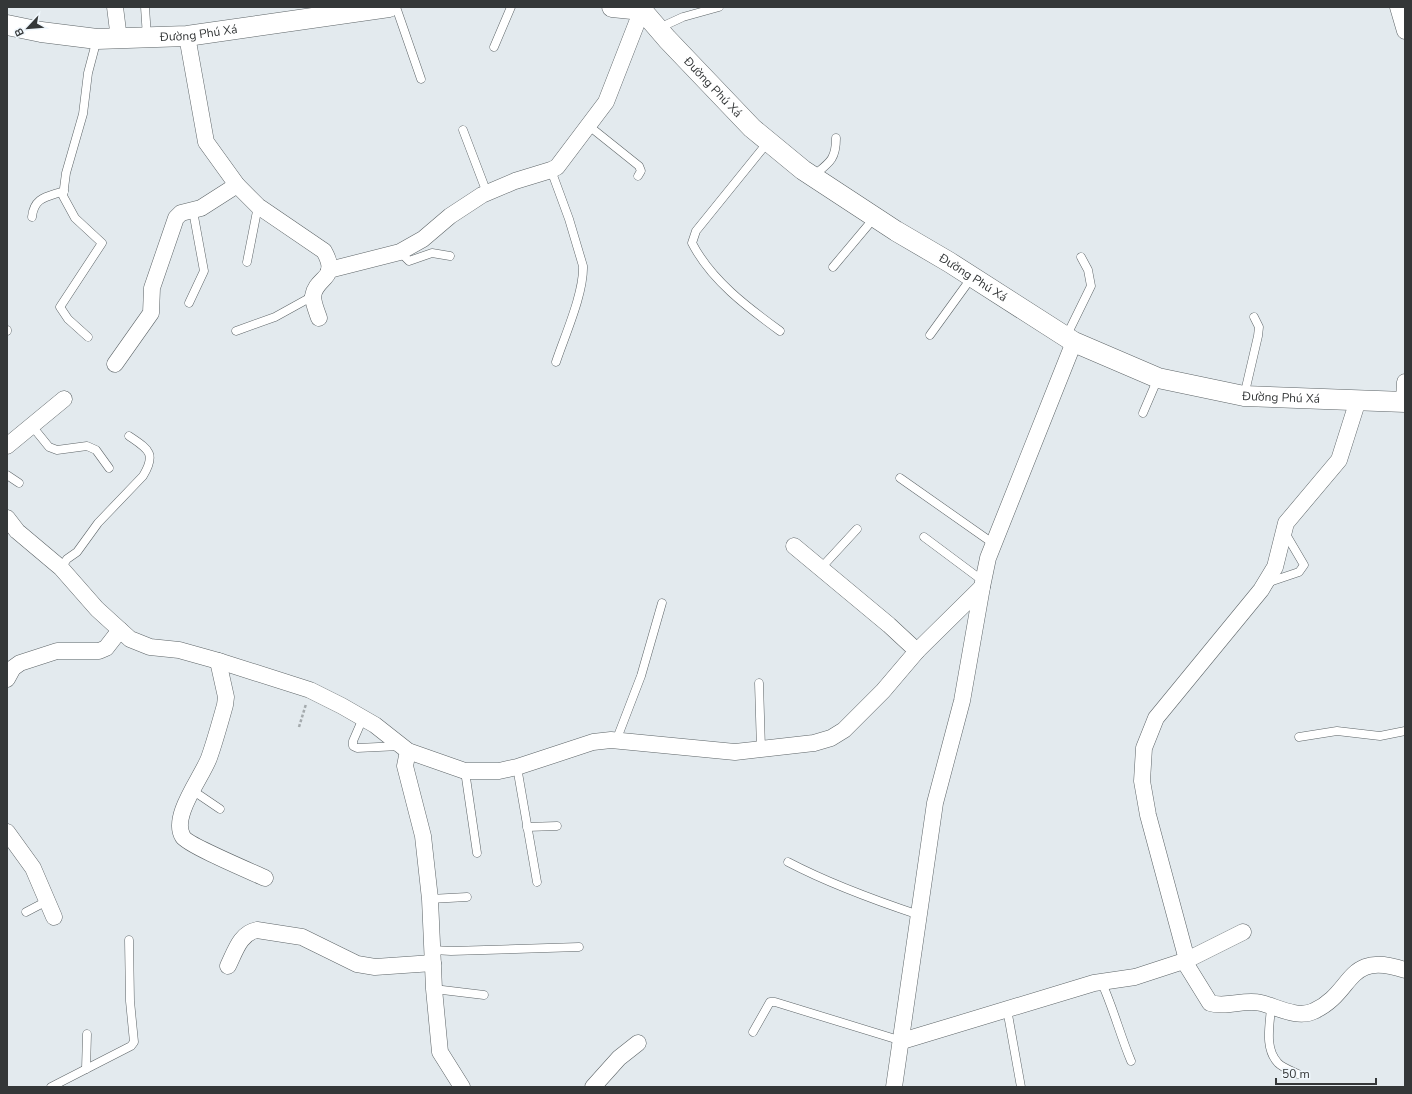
<svg xmlns="http://www.w3.org/2000/svg" width="1412" height="1094" font-family="'Nunito Sans',sans-serif">
<style>
.lines{fill:none;stroke-linecap:round;stroke-linejoin:round}
.service-casing{stroke:#5d6467;stroke-width:9}
.minor-casing{stroke:#5d6467;stroke-width:17}
.tertiary-casing{stroke:#5d6467;stroke-width:21}
.path{stroke:#a4aaad;stroke-width:2.5;stroke-dasharray:3 2;stroke-linecap:butt}
.service{stroke:#fff;stroke-width:8}
.minor{stroke:#fff;stroke-width:16}
.tertiary{stroke:#fff;stroke-width:20}
.labels{text-anchor:middle;stroke-width:3.5;stroke-linejoin:round;paint-order:stroke}
.street-label{font-size:12px;fill:#343738;stroke:#f0f7fc}
</style>
<rect width="100%" height="100%" fill="#e3eaee"/>
<g class="lines">
<!-- service casing -->
<g class="service-casing">
<g id="service">
<path d="M145,7L147,37"/>
<path d="M396,7L421,79"/>
<path d="M659,28L683,17L719,7"/>
<path d="M494,47L511,7"/>
<path d="M589,126L639,166L641,171L638,176"/>
<path d="M463,130L487,193"/>
<path d="M768,142L696,231L692,243C711,280 747,307 780,331"/>
<path d="M551,170L569,219L583,266C584,293 565,335 556,362"/>
<path d="M813,176C829,163 836,160 836,138"/>
<path d="M32,217C34,197 47,197 64,191"/>
<path d="M400,252L409,261L432,253L450,256"/>
<path d="M247,262L258,206"/>
<path d="M833,267L875,217"/>
<path d="M189,303L204,271L193,211"/>
<path d="M7,331V330"/>
<path d="M236,331L275,317L313,296"/>
<path d="M930,335L972,277"/>
<path d="M88,337L68,319L60,307L102,243L75,218L63,196L66,173L83,114L88,73L97,39"/>
<path d="M1066,337L1091,286L1088,270L1081,257"/>
<path d="M1244,396L1258,336L1259,327L1254,317"/>
<path d="M1143,413L1158,378"/>
<path d="M32,426L49,447L57,450L87,446L96,450L109,468"/>
<path d="M7,475L19,483"/>
<path d="M900,478L994,544"/>
<path d="M924,537L983,581"/>
<path d="M61,568L67,559L77,552L98,523L143,476C157,453 148,449 129,436"/>
<path d="M821,568L857,529"/>
<path d="M1266,583L1299,572L1304,565L1284,531"/>
<path d="M759,683L761,749"/>
<path d="M363,718L353,741V746L357,748L400,746"/>
<path d="M1299,737L1337,731L1380,736L1405,731"/>
<path d="M616,741L641,676L662,603"/>
<path d="M517,767L537,882"/>
<path d="M465,771L477,853"/>
<path d="M192,790L220,809"/>
<path d="M527,827L557,826"/>
<path d="M788,862C830,884 874,900 919,915"/>
<path d="M430,899L467,897"/>
<path d="M26,912L47,901"/>
<path d="M433,950L451,951L579,947"/>
<path d="M1101,981C1113,1007 1120,1035 1131,1061"/>
<path d="M434,989L484,995"/>
<path d="M1271,1007C1270,1025 1264,1048 1278,1063C1283,1068 1292,1071 1298,1074"/>
<path d="M1007,1009L1021,1087"/>
<path d="M753,1032L770,1002H775L902,1041"/>
<path d="M86,1069L87,1034"/>
<path d="M51,1087L131,1046L134,1042L130,1001L129,940"/>
</g>
</g>
<!-- minor casing -->
<g class="minor-casing">
<g id="minor">
<path d="M115,7L119,39"/>
<path d="M1398,7L1405,31"/>
<path d="M187,36L206,142L237,185L258,206L324,251C340,280 316,276 313,296C313,303 317,312 319,318"/>
<path d="M329,270L400,252L423,239L450,216L482,195L515,181L551,170L557,167L606,102L643,7"/>
<path d="M115,364L151,313L152,288L176,218L181,213L201,208L237,185"/>
<path d="M1404,402L1405,382"/>
<path d="M7,446L64,399"/>
<path d="M7,518L17,531L61,568L97,609L130,639L150,647L179,650L222,662L310,690L342,706L375,725L408,751L465,771H499L517,767L593,742L611,740L735,752L814,743L831,738L844,730L883,691L917,651L982,587"/>
<path d="M794,546L889,625L917,651"/>
<path d="M218,661L226,697L225,705C220,723 215,741 209,758C202,777 170,817 183,837C188,845 252,872 265,878"/>
<path d="M7,679L13,668L20,663L57,651H99L106,648L120,630"/>
<path d="M408,751L405,766L423,836L430,899L434,989L440,1052L462,1087"/>
<path d="M7,832L33,868L54,917"/>
<path d="M1187,960L1148,815L1142,781L1144,748L1156,718L1261,590L1275,567L1286,523L1339,460L1358,400"/>
<path d="M1184,961L1210,1003C1226,1008 1244,999 1261,1003C1277,1007 1298,1019 1314,1011C1355,992 1345,950 1405,970"/>
<path d="M228,966C235,952 240,933 257,930L302,937L357,964L375,967L433,963"/>
<path d="M902,1041L1094,983L1135,977L1187,960L1243,932"/>
<path d="M593,1087L619,1058L638,1043"/>
<path d="M894,1087L935,803L962,701L982,587L988,558L1074,342"/>
</g>
</g>
<!-- tertiary casing -->
<g class="tertiary-casing">
<g id="tertiary">
<path id="s1" d="M612,7L642,10L667,39L752,128L803,170L896,231L949,262L1074,342L1158,378L1244,396L1405,402"/>
<path id="s2" d="M7,25L41,32L97,39L187,36L389,7"/>
</g>
</g>
<!-- path -->
<path class="path" d="M299,727L306,704"/>
<!-- service -->
<use href="#service" class="service"/>
<!-- minor -->
<use href="#minor" class="minor"/>
<!-- tertiary -->
<use href="#tertiary" class="tertiary"/>
</g>
<g class="labels">
<!-- street labels -->
<g class="street-label">
<text dy="4" stroke="none"><textPath href="#s2" startOffset="193">Đường Phú Xá</textPath></text>
<text dy="4" stroke="none"><textPath href="#s1" startOffset="135">Đường Phú Xá</textPath></text>
<text dy="4" stroke="none"><textPath href="#s1" startOffset="459">Đường Phú Xá</textPath></text>
<text dy="4" stroke="none"><textPath href="#s1" startOffset="795">Đường Phú Xá</textPath></text>
</g>
</g>
<!-- border -->
<rect width="1412" height="1094" fill="none" stroke="#343738" stroke-width="16"/>
<!-- north arrow -->
<g transform="translate(28 28) rotate(244)" stroke="#f0f7fc" stroke-width="3" paint-order="stroke">
<path d="M0-3L7 15L0 10L-7 15Z" fill="#343738"/>
<text y="-6" font-size="11" font-weight="bold" text-anchor="middle" fill="#343738">B</text>
</g>
<!-- scale -->
<path d="M1276 1078v6h100v-6" fill="none" stroke="#343738" stroke-width="2"/>
<text x="1282" y="1078" font-size="12" fill="#343738" stroke="#f0f7fc" stroke-width="3" paint-order="stroke">50 m</text>
</svg>
